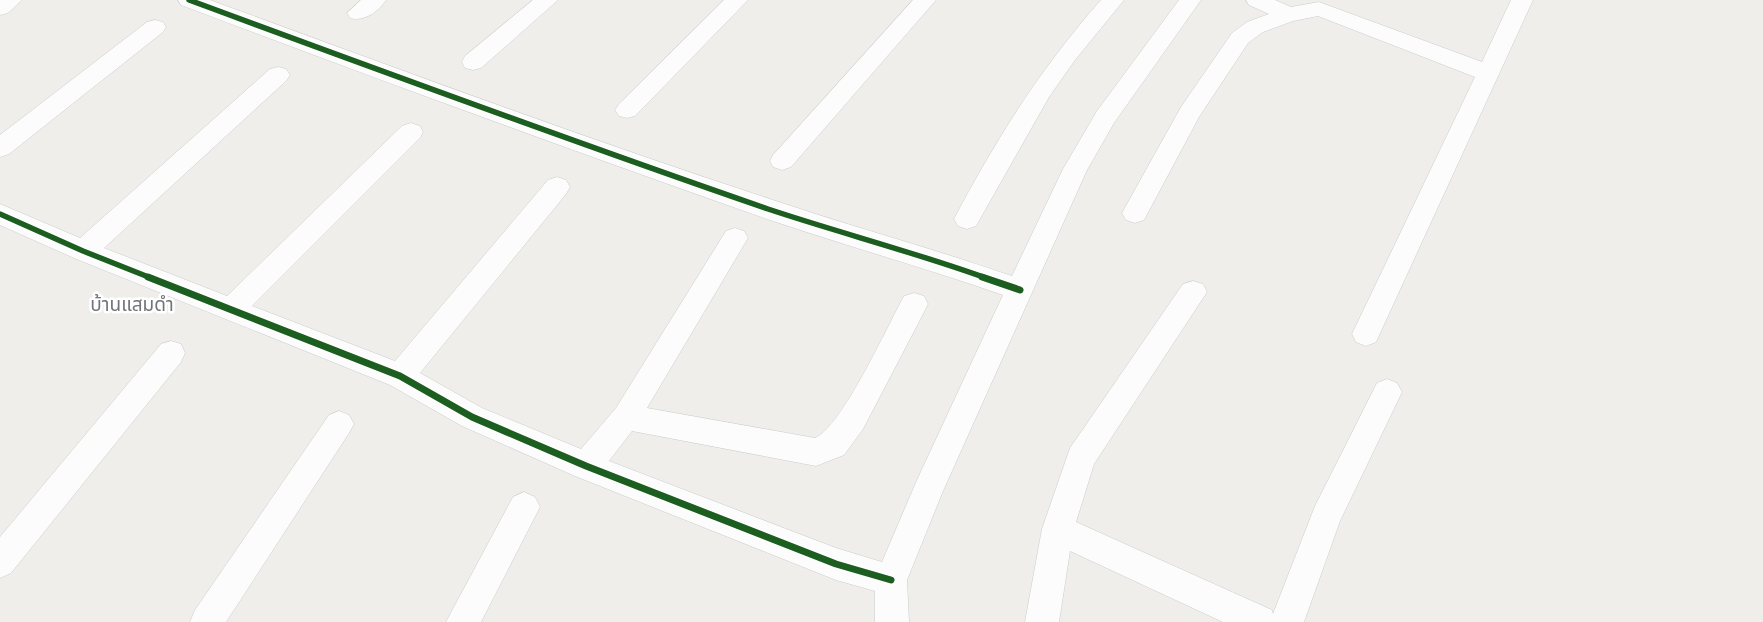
<svg xmlns="http://www.w3.org/2000/svg" width="1763" height="622" font-family="'Fira Sans','Noto Sans Thai',sans-serif">
<style>
.lines{fill:none;stroke-linecap:round;stroke-linejoin:round}
.minor-casing{stroke:#cbcccc;stroke-width:1}
.minor{fill:#fdfcfc;fill-rule:evenodd}
.cycleway-far1-casing{stroke:#fff;stroke-width:8}
.cycleway-casing{stroke:#fff;stroke-width:10}
.cycleway-far1{stroke:#1b5e20;stroke-width:5.5}
.cycleway{stroke:#1b5e20;stroke-width:7}
.labels{text-anchor:middle;stroke-width:5;stroke-linejoin:round;paint-order:stroke}
.quarter-label{font-size:19px;fill:#70757a;stroke:#fff}
</style>
<rect width="100%" height="100%" fill="#efeeea"/>
<g class="lines">
<!-- minor casing -->
<g class="minor-casing">
<g id="minor">
<path d="M0,0H22L8,13L0,15Z"/>
<path d="M178,0H210C401,70 592,141 785,204C860,229 937,250 1012,276L1063,169L1097,111L1179,0H1201L1114,123L1087,170L943,491L907,580L909,622H875V591L836,580L575,476L462,426L390,385L74,258L0,225V204L80,238L270,69L278,67L286,69L290,75L286,81L104,248L227,296L402,126L411,123L420,126L423,132L420,138L252,306L395,361L548,180L557,177L566,180L570,187L566,194L420,373L482,408L581,449L616,408L726,231L735,228L744,231L748,238L647,408L815,438C842,427 888,325 904,296L914,293L924,296L928,304L924,312L863,429L844,455L816,466L632,431L609,461L836,548L882,562L917,480L1003,295C926,268 847,246 770,220C573,151 377,79 181,5Z"/>
<path d="M361,0H386C378,12 364,22 350,18L347,13Z"/>
<path d="M533,0H558L481,68L473,70L465,68L462,62L465,56Z"/>
<path d="M724,0H748L635,116L627,118L619,116L615,110L619,104Z"/>
<path d="M913,0H936L791,167L782,170L773,167L770,161L773,155Z"/>
<path d="M1101,0H1124L1075,60L1049,97L976,226L967,229L958,226L954,219C997,138 1040,69 1101,0Z"/>
<path d="M1246,0H1275L1291,7L1319,2L1482,62L1511,0H1533L1376,342L1366,346L1356,342L1352,334L1475,77L1318,16L1293,21L1263,32L1248,43L1199,117L1144,220L1135,223L1126,220L1122,213L1181,107L1232,33L1247,22L1269,14L1249,5Z"/>
<path d="M155,20L163,22L166,27L163,32L9,154L0,157V135L147,22Z"/>
<path d="M1193,281L1203,284L1207,292L1094,464L1076,522L1272,610L1273,614L1315,506L1377,383L1387,379L1397,383L1402,392L1340,521L1304,622H1223L1070,551L1059,622H1025L1042,529L1070,448L1183,284Z"/>
<path d="M171,341L181,344L185,353L181,362L11,573L0,578V537L161,344Z"/>
<path d="M339,411L349,415L354,424L349,433L226,622H190L195,610L329,415Z"/>
<path d="M524,492L535,497L540,507L481,622H446L513,497Z"/>
</g>
</g>
<!-- minor -->
<use href="#minor" class="minor"/>
<!-- cycleway-far1 casing -->
<g class="cycleway-far1-casing">
<g id="cycleway-far1">
<path d="M189,0C381,71 574,142 768,209C840,233 914,252 986,278"/>
<path d="M0,214L83,251L151,278"/>
</g>
</g>
<!-- cycleway casing -->
<g class="cycleway-casing">
<g id="cycleway">
<path d="M148,277L400,376L472,417L586,466L836,564L891,580"/>
<path d="M982,277L1020,290"/>
</g>
</g>
<!-- cycleway-far1 -->
<use href="#cycleway-far1" class="cycleway-far1"/>
<!-- cycleway -->
<use href="#cycleway" class="cycleway"/>
</g>
<g class="labels">
<!-- quarter labels -->
<g class="quarter-label">
<text x="132" y="311">บ้านแสมดำ</text>
</g>
</g>
</svg>
